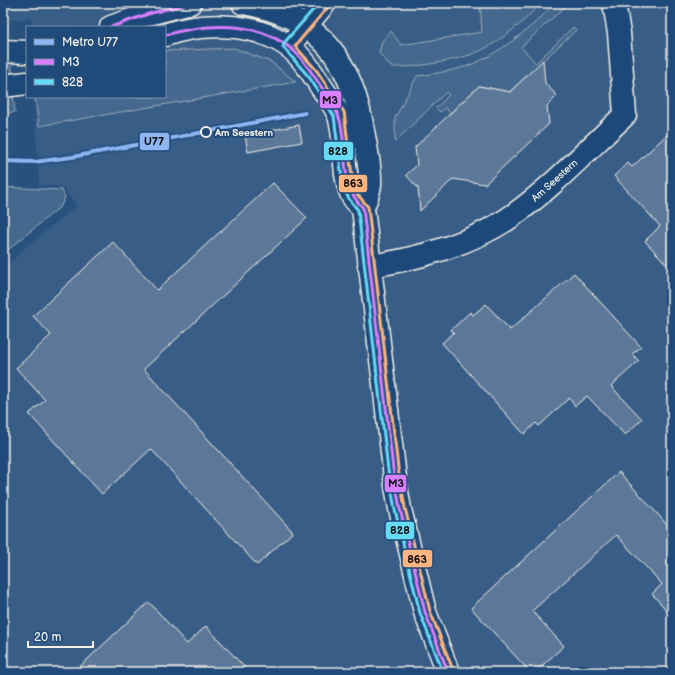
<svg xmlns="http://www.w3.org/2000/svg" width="675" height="675" font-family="'Balsamiq Sans',sans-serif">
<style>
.built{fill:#375d86}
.green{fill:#45688e;stroke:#9cacbb}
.building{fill:#5b7899;stroke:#f4f1e8}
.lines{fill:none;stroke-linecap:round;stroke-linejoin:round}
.minor-casing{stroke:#f4f1e8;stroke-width:25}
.minor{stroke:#1f4a7a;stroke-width:22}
.bus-1-casing{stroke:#1f4a7a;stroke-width:6}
.bus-2-casing{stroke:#1f4a7a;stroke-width:6}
.bus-3-casing{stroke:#1f4a7a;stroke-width:6}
.bus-1{stroke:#d880ff;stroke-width:3}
.bus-2{stroke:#66dbf5;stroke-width:3}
.bus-3{stroke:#ffb580;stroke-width:3}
.metro-1-casing{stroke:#1f4a7a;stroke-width:7}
.metro-1{stroke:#8db6f2;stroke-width:4}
.stop-dot{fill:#1f4a7a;stroke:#f4f1e8;stroke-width:2}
.labels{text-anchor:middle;stroke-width:4;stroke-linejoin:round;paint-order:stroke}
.stop-label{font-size:10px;font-weight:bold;fill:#f4f1e8;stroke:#1f4a7a;text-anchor:start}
.street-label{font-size:10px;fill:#f4f1e8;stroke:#1f4a7a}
.line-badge{stroke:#1f4a7a;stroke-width:1.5}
.pale-badge-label{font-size:11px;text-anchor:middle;font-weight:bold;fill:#111}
</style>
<rect width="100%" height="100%" fill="#28517e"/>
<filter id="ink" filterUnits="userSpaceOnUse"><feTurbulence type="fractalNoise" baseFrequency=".025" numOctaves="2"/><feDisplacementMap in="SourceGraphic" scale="8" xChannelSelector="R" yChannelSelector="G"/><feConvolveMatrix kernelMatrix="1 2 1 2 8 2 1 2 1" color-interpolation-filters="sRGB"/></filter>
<g filter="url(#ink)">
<!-- built -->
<path class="built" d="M3,3H672V672H3V269L27,246L76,206L63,187L39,185L34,97H165V27H31V19L3,20Z"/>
<!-- green -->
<g class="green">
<path d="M480,3H541C528,19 495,46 475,53C456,61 412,68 391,67L379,53L382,41L391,31L401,45L482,32Z"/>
<path d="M554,3H569L521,47L536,63L573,27L576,30L508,93L506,91L479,86L450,113L445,108L440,112L436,108L449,95L446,92L395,142V118L417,76C434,74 451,71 468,66C495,56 536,26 554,3Z"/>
<path d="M234,48L271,62L296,82L39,126L35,97H165V51Z"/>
<path d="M3,58L12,59V77L3,78Z"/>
<path d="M3,94H13L15,112L3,114Z"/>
<path d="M3,187L62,190L65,197L61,206L3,254Z"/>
</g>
<!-- building -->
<g class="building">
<path d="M543,60L545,83L557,96L547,106L549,124L485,184L453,179L420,211L418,188L406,175L417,165L415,147L479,86L510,92Z"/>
<path d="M299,125L302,142L248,152L245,135Z"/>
<path d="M672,130V270L645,241L660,226L614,176L628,163L632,167Z"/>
<path d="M273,183L307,218L144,369L293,532L257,565L151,449L102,494L29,414L45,400L16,368L51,335L33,316L113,242L157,290Z"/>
<path d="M574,273L641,347L632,354L639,361L611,386L642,419L625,435L587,396L575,406L569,398L539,426L536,423L524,434L442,343L454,332L451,330L470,312L473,315L486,304L510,330Z"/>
<path d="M619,472L672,530V616L652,594L662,584L616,535L532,611L564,646L535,672H530L471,608Z"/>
<path d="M149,602L187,644L206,626L249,672H74Z"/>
</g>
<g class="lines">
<!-- minor casing -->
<g class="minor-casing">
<g id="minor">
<path d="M243,3C321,16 353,62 364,136C367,151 371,169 370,185C369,193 365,201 363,208L396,486L400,509L425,612L448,672"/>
<path d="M111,27L148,14L190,3"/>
<path d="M165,35C202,22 255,22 288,46C302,56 313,74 322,88C328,97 336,107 339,116C347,139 341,177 353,197C355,201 360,205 363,208"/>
<path d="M297,36L325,3"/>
<path d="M3,51L27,52"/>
<path d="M3,86L27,83"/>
<path d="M369,266C415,260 474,243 512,216C553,187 588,149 625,115L619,33L614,3"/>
</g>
</g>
<!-- minor -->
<use href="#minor" class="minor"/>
<!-- bus-1 casing -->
<g class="bus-1-casing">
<g id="bus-1">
<path d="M111,27L148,14L190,3"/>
<path d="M165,35C206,23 258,20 293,50C304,60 312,73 320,85C329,98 338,110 341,125C347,154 340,186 363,208L393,469L400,509L425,612L448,672"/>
</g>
</g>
<!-- bus-2 casing -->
<g class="bus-2-casing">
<path id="bus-2" d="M319,3L284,43L283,47L309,77L334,116L343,186L349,199L358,210L388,470L395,510L420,613L443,672"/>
</g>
<!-- bus-3 casing -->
<g class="bus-3-casing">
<path id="bus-3" d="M329,6L295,46L317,71L344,112L353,184L357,194L368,207L398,468L405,508L430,611L453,670"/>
</g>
<!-- bus-1 -->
<use href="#bus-1" class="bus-1"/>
<!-- bus-2 -->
<use href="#bus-2" class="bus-2"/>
<!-- bus-3 -->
<use href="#bus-3" class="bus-3"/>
<!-- metro-1 casing -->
<g class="metro-1-casing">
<path id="metro-1" d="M3,161L34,162L72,157L305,113"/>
</g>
<!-- metro-1 -->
<use href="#metro-1" class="metro-1"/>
</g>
</g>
<!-- markers -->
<circle class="stop-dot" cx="206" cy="132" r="5"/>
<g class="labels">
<!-- stop labels -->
<g class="stop-label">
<text x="215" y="136">Am Seestern</text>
</g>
<!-- street labels -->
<g class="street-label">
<text transform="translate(554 180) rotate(-42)" y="4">Am Seestern</text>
</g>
</g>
<g class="line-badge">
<rect x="319" y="90" width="23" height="19" rx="4" fill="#d880ff"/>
<rect x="139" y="132" width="31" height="19" rx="4" fill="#8db6f2"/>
<rect x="323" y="141" width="31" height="20" rx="4" fill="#66dbf5"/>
<rect x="338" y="174" width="30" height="19" rx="4" fill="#ffb580"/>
<rect x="384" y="474" width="23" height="19" rx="4" fill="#d880ff"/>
<rect x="385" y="521" width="30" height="19" rx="4" fill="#66dbf5"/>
<rect x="402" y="549" width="31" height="19" rx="4" fill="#ffb580"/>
</g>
<g class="pale-badge-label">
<text x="330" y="104">M3</text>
<text x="154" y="145">U77</text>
<text x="338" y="155">828</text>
<text x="353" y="187">863</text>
<text x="396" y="487">M3</text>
<text x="400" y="534">828</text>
<text x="417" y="563">863</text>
</g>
<!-- margin -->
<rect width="675" height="675" fill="none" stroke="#1f4a7a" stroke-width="16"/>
<rect x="8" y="8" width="659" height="659" fill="none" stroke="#f4f1e8" stroke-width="1.5" filter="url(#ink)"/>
<!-- legend -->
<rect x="26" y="26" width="140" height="72" fill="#1f4a7a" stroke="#748da6"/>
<rect x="34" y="39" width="20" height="6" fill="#8db6f2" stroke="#748da6"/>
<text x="62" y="46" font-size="12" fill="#f4f1e8">Metro U77</text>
<rect x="34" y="59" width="20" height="6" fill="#d880ff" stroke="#748da6"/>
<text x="62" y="66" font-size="12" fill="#f4f1e8">M3</text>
<rect x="34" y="79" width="20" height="6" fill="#66dbf5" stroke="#748da6"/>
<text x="62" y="86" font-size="12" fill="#f4f1e8">828</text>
<!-- scale -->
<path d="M28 641v6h65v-6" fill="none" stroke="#f4f1e8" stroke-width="2"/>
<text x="34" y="641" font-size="12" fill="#f4f1e8" stroke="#1f4a7a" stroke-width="3" paint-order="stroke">20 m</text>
</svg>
